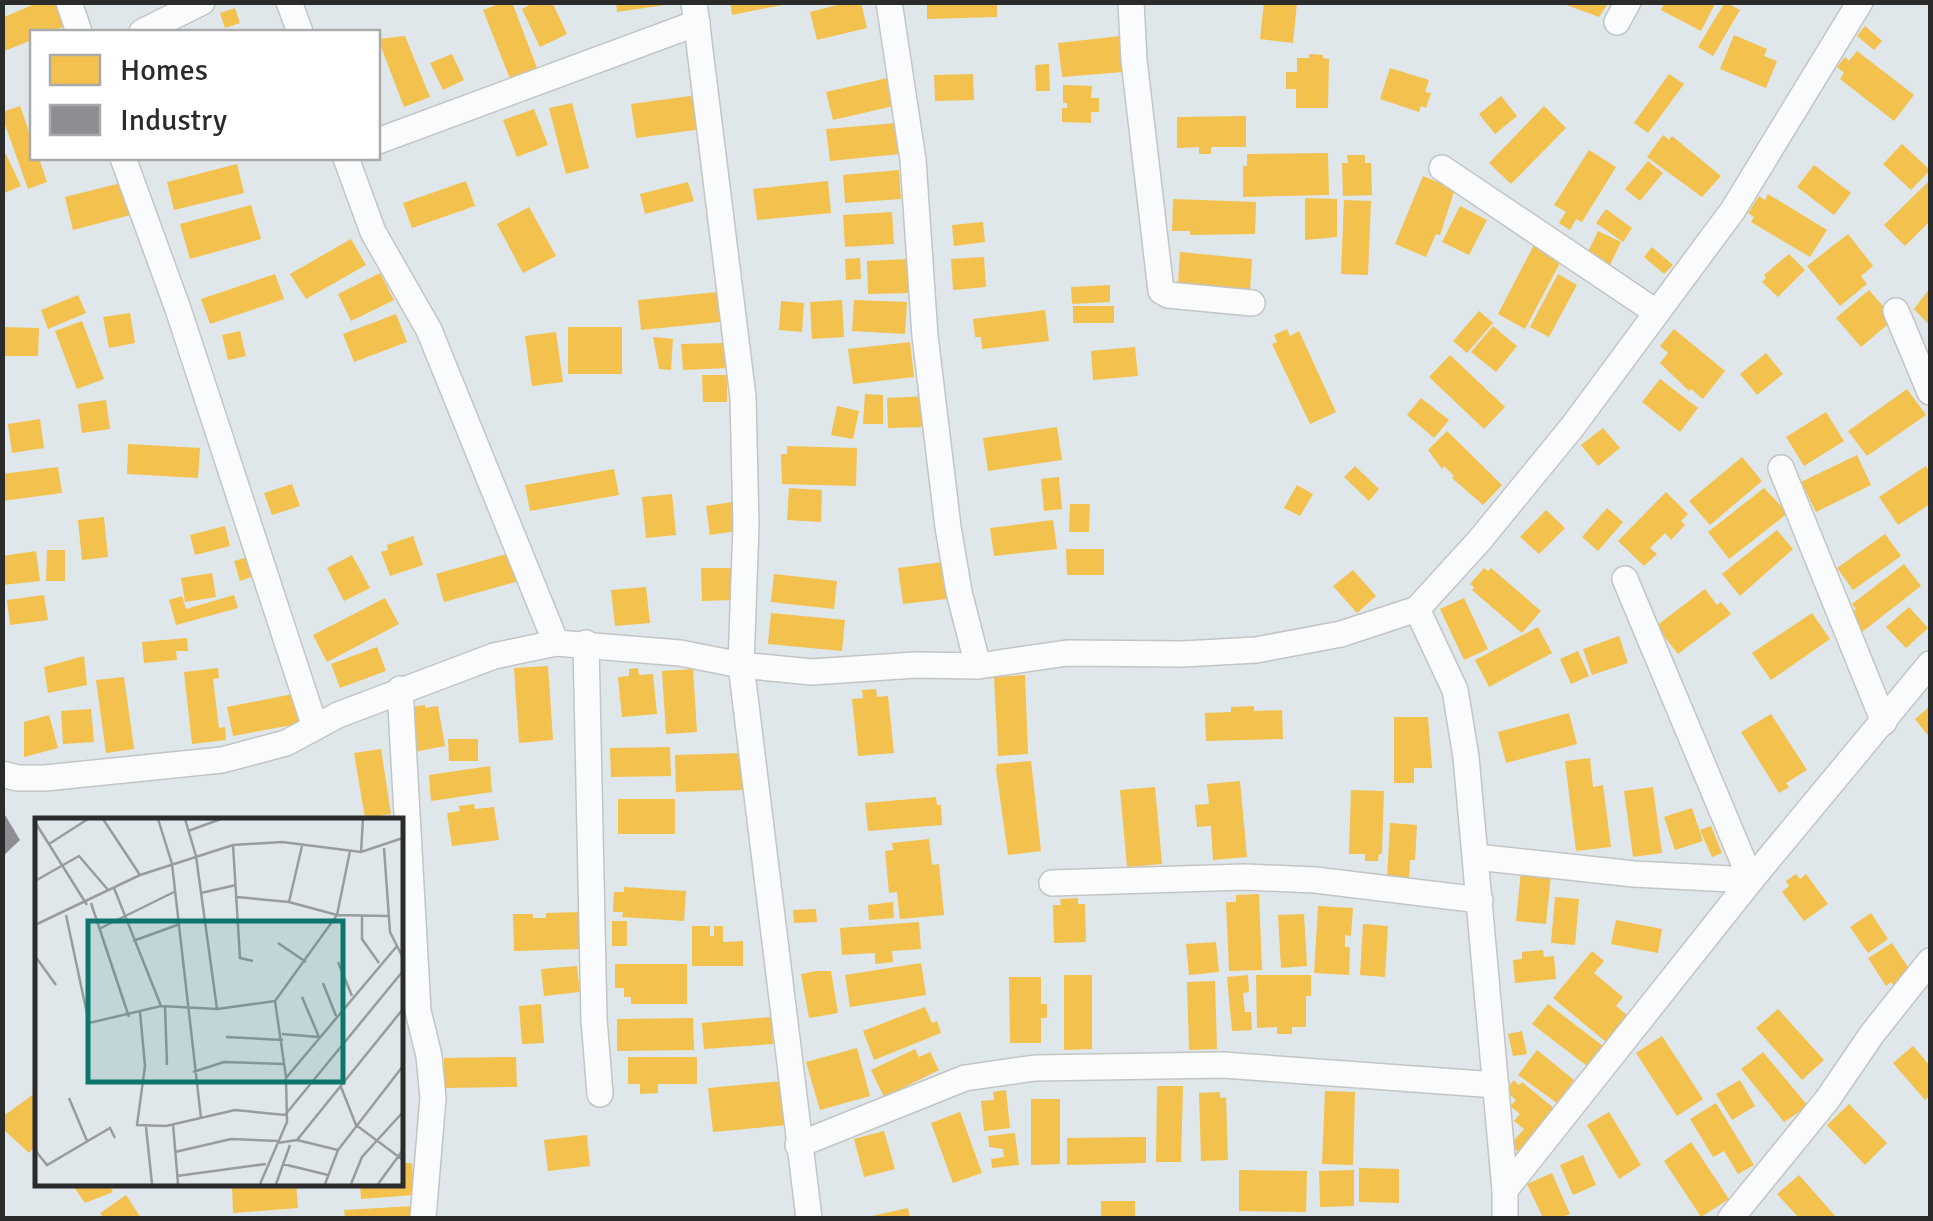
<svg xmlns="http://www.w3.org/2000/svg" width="1933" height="1221" font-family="Signika,sans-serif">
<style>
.homes{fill:#f2c14e}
.industry{fill:#8d8d92}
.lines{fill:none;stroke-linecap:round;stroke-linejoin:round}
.minor-casing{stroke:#c3c5c5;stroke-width:28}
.minor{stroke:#fafbfc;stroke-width:25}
.inset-road{fill:none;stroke:#989c9e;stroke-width:2.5}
.view{fill:#0f766e;fill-opacity:0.15;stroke:#0f766e;stroke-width:5}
.inset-edge{fill:none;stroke:#2b2b2b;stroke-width:5}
</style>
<rect width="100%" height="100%" fill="#e0e7ea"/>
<!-- homes -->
<g class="homes">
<path d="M39,2H64L73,23L50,32H32V40L2,52V18Z"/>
<path d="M504,2H512L537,68L510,79L483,10Z"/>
<path d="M535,2H552L567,34L540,47L522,9Z"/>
<path d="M616,2H665V5L617,12Z"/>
<path d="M730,2H787V4L732,15Z"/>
<path d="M849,2H861L867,28L817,40L810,12Z"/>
<path d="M927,2H997V17L927,19Z"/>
<path d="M1264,2H1297L1293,43L1260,39Z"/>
<path d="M1609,2L1599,17L1561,3V2Z"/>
<path d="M1665,2H1716L1701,31L1661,10Z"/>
<path d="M1725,2L1740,10L1713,56L1698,47Z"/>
<path d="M235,8L240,23L225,28L220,13Z"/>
<path d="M1865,26L1882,41L1874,50L1857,36Z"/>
<path d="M1734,35L1767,49L1764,56L1777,61L1766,88L1720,69Z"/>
<path d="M405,36L430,97L404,107L378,39Z"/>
<path d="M1120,36L1121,44L1124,43L1123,72L1062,77L1058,43Z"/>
<path d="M1857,51L1914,95L1894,121L1840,79L1844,73L1837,67L1845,57L1849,61Z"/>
<path d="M452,54L464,80L443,90L430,63Z"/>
<path d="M1309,54L1323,55V58L1329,59L1328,108H1296V89H1286V72H1297V58H1309Z"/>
<path d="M1049,64L1050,91H1036L1035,65Z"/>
<path d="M1390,68L1429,80L1425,92L1431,93L1426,108L1421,106L1419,112L1380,99Z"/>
<path d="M973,74L974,100L935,101L934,75Z"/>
<path d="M1669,74L1684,84L1648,133L1634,123Z"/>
<path d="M892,77L898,105L833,120L826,92Z"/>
<path d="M1063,85L1092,86L1091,98H1099V112H1091V123L1062,122V108H1067V103H1063Z"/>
<path d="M698,95L702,129L636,138L631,104Z"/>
<path d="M1501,96L1517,116L1495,134L1479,114Z"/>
<path d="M572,103L589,168L566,174L549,108Z"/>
<path d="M20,106L32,140V158H39L47,182L28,189L2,116V112Z"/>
<path d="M1544,106L1566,128L1511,184L1489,163Z"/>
<path d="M534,109L548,145L517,157L503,120Z"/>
<path d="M1246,116V147H1211V154H1199V147L1177,148V117Z"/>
<path d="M897,123L900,154L830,161L826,129Z"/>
<path d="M1663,135L1669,140L1672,136L1721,176L1702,197L1647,157Z"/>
<path d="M1902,144L1930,170L1911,190L1883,164Z"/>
<path d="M1589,150L1616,167L1582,222L1576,219L1570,230L1559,223L1566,212L1554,205Z"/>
<path d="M1328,153L1329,195L1243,197V166H1247V154Z"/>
<path d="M6,154L21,186L2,194V156Z"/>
<path d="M1347,155H1365V163H1371L1372,195L1343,196L1342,163H1348Z"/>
<path d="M1648,161L1663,173L1640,201L1625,189Z"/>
<path d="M237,164L244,193L174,210L167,182Z"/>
<path d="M1814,165L1851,193L1834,215L1797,187Z"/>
<path d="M899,170L901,199L845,203L843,175Z"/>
<path d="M1423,176L1455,189L1440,235L1436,234L1426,257L1395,244Z"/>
<path d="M1930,180V221L1905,246L1884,225Z"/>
<path d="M129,181L138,213L73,230L65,197Z"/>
<path d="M466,181L475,206L412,228L403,203Z"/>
<path d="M828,181L831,213L757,220L753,189Z"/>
<path d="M688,182L694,201L645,214L640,194Z"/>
<path d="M1768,194L1827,230L1810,257L1751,222L1754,217L1748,213L1759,196L1765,200Z"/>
<path d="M1305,198L1337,199V237L1305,240Z"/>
<path d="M1173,199L1256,202L1255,234L1190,235V231H1172Z"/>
<path d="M1344,200L1371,201L1368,275L1341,274Z"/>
<path d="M251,205L261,239L190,259L180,224Z"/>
<path d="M1460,206L1487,220L1469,255L1442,242Z"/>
<path d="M529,207L556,256L523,273L497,224Z"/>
<path d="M1606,209L1632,228L1623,242L1596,223Z"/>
<path d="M892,212L894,244L845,247L843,215Z"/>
<path d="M983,222L985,242L954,246L952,225Z"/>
<path d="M1598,231L1621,242L1610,265L1587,254Z"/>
<path d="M1848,234L1873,266L1861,276L1867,284L1840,306L1807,266Z"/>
<path d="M351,239L366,265L306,299L290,274Z"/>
<path d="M1535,243L1561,261L1525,329L1498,314Z"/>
<path d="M1652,247L1673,265L1664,274L1644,257Z"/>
<path d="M1180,252L1252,259L1250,290L1178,283Z"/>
<path d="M1789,254L1805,270L1778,297L1762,282L1766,278L1764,275Z"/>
<path d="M984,257L986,287L953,290L951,259Z"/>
<path d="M860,258L861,279L846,280L845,259Z"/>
<path d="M908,259L910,293L868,294L867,261Z"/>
<path d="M380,273L394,300L351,321L338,294Z"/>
<path d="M275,274L284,299L210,324L201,299Z"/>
<path d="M1558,274L1577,285L1549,337L1530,327Z"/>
<path d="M1110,285V302L1072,304L1071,287Z"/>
<path d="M1930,288V326L1914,309Z"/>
<path d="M1869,290L1894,319L1861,347L1836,318Z"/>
<path d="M717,292L720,322L641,330L638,300Z"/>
<path d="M78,295L86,313L48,329L41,310Z"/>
<path d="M842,300L844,337L812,339L810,302Z"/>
<path d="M854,300L907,302L905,334L852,331Z"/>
<path d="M781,301L804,303L802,332L779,330Z"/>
<rect x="1073" y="306" width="41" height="17"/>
<path d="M1045,310L1049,341L982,349L981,337H975L973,319Z"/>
<path d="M1479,311L1493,323L1467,353L1453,341Z"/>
<path d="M130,313L135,343L109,348L103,317Z"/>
<path d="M396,314L407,342L354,362L343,334Z"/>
<path d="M82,321L104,379L77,389L55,331Z"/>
<path d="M1493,326L1517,346L1496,372L1471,352Z"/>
<path d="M3,327L39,328L38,356H3Z"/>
<rect x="568" y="327" width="54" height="47"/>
<path d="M1287,329L1290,336L1299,331L1336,412L1310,424L1272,344L1277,342L1274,335Z"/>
<path d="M1674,329L1725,371L1703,399L1691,389L1689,391L1660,363L1668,353L1660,346Z"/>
<path d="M240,331L246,356L228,360L222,335Z"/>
<path d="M556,332L563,382L532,386L525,336Z"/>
<path d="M653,337L673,339L671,370L659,369Z"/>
<path d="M910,342L914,377L853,384L848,349Z"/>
<path d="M726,343L727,368L683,370L681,344Z"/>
<path d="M1135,347L1138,376L1093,380L1091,351Z"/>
<path d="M1766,353L1783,374L1757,395L1740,374Z"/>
<path d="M1450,355L1505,407L1484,429L1429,377Z"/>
<path d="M702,375H727V402H703Z"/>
<path d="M1660,379L1698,408L1680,432L1642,402Z"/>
<path d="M1907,389L1926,415L1867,456L1848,431Z"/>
<path d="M865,394L883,395V424H863Z"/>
<path d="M926,396L927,427L888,428L887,398Z"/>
<path d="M1421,398L1449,420L1434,438L1407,415Z"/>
<path d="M106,400L110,429L82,433L78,404Z"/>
<path d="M837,406L859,411L853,439L831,435Z"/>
<path d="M1826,412L1844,441L1804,466L1786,437Z"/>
<path d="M40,419L44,448L12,453L8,424Z"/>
<path d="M1057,427L1062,460L988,471L983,438Z"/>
<path d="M1603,428L1620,448L1598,466L1581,445Z"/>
<path d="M1447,431L1502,485L1483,505L1452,478L1454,476L1444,466L1442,469L1428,450Z"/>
<path d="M128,444L200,448L198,478L127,474Z"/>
<path d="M787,446L857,448L856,486L782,484L781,454H787Z"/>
<path d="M1857,455L1871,485L1816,512L1801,482Z"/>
<path d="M1742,457L1762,481L1710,525L1689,501Z"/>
<path d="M1355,466L1379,489L1369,501L1344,477Z"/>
<path d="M1926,466L1930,473V504L1898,525L1879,497Z"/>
<path d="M58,467L62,493L2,501V474Z"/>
<path d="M614,469L619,495L530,511L525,485Z"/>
<path d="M1059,477L1062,509L1044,511L1041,479Z"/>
<path d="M292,484L300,506L272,515L264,493Z"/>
<path d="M1297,485L1313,494L1300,516L1284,508Z"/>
<path d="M789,488L822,490L821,522L787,520Z"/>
<path d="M1764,488L1788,513L1729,559L1708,532Z"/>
<path d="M1666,492L1688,514L1681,521L1685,525L1671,540L1665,533L1650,548L1657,554L1644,566L1618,541Z"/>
<path d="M672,494L676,535L646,538L642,497Z"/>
<path d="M732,502L736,531L710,535L706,506Z"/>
<path d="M1070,504H1090L1089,532H1069Z"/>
<path d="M1607,508L1623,522L1598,551L1582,537Z"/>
<path d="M1546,510L1565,528L1539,554L1520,537Z"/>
<path d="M104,517L108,557L82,560L78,520Z"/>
<path d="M1053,520L1057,549L994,556L990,528Z"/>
<path d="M225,526L230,546L195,555L190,535Z"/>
<path d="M1777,530L1793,549L1740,596L1722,574Z"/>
<path d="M1885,534L1901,556L1853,590L1837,568Z"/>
<path d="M413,536L423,565L390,576L381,552L388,550L387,545Z"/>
<path d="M1066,549H1104V575H1067Z"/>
<path d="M47,550H65V581H46Z"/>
<path d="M36,551L40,581L2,585V556Z"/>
<path d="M510,553L519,581L444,602L436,574Z"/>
<path d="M352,555L370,588L344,601L327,568Z"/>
<path d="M248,557L254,576L240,581L234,561Z"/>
<path d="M950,561L955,598L903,604L898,568Z"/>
<path d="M1904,564L1921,586L1862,632L1849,614L1856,609L1852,604Z"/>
<path d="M701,568H731V600L702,601Z"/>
<path d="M1484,568L1488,571L1491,568L1541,611L1522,633L1472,590L1474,587L1470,584Z"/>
<path d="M1353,570L1376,596L1357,613L1333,586Z"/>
<path d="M212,573L216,597L185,602L181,578Z"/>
<path d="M774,574L837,581L834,609L771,602Z"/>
<path d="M646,587L650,623L615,626L611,590Z"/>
<path d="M1705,589L1717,605L1721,602L1731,614L1678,654L1656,626Z"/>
<path d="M44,595L48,620L10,625L7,600Z"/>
<path d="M234,595L238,608L176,625L169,600L182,596L186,609Z"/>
<path d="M385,598L399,624L327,662L313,635Z"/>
<path d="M1464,598L1488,649L1464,660L1440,609Z"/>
<path d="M1909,607L1928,628L1906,648L1886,627Z"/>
<path d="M771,613L845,620L842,651L768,644Z"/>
<path d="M1812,613L1830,639L1771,680L1752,653Z"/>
<path d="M1538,627L1552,653L1489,687L1475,660Z"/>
<path d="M1619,636L1628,663L1592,675L1583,649Z"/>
<path d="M187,638L188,651H176L177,660L144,663L142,642Z"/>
<path d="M377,647L386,671L340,688L331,664Z"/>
<path d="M1578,651L1589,676L1571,684L1560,659Z"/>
<path d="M84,656L87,685L48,693L44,667Z"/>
<path d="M548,666L553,740L519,743L514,668Z"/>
<path d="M218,668L219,678L213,679L219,728L225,727L226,740L192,744L184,672Z"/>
<path d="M638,668L639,675L653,674L657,714L622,717L618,677L629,676V669Z"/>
<path d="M693,669L697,732L666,734L662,671Z"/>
<path d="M1025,675L1028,754L998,756L994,677Z"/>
<path d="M124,677L134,749L106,753L96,680Z"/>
<path d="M876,689L877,697L888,696L894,753L858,756L852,699L863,698L862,690Z"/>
<path d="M298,693L303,723L233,736L227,707Z"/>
<path d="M425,705V708L438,706L445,746L414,752L411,707Z"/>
<path d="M1254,706V711L1282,710L1283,739L1206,741L1205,713L1231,712V707Z"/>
<path d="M1930,706V738L1915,719Z"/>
<path d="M91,709L94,742L63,744L61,711Z"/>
<path d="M1569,713L1577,744L1506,763L1498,732Z"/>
<path d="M1771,714L1807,770L1786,783L1789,787L1779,793L1741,732Z"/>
<path d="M49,715L58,748L24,757V722Z"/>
<path d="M1394,717H1428L1432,768H1414V783H1394Z"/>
<path d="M448,739H478V761H449Z"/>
<path d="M670,747L671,776L611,777L610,748Z"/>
<path d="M381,749L391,814L365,818L354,753Z"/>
<path d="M743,753L744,790L676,792L675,755Z"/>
<path d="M1590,758L1593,787L1603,785L1611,847L1576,851L1565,761Z"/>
<path d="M1031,761L1041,851L1008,855L996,770L997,764Z"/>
<path d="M490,766L492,792L431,801L429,775Z"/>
<path d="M1240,781L1247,857L1213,860L1211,826L1197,827L1195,805L1209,804L1207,784Z"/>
<path d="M1155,787L1162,864L1127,867L1120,790Z"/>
<path d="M1653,787L1662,853L1633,857L1624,791Z"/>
<path d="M1351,790L1384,791L1382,854H1379L1378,861H1365V854H1349Z"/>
<path d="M936,797L937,805H941L942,825L868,831L865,803Z"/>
<rect x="618" y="799" width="57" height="35"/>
<path d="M474,804L475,809L494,807L499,840L452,846L447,813L460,811L459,806Z"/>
<path d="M1692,808L1703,841L1675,850L1664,817Z"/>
<path d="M1390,823L1417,825L1415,860H1410L1409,880L1387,879Z"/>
<path d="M1711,826L1722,853L1712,857L1700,830Z"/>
<path d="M929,839L932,865L939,864L944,915L900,919L897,892L889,893L885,851L893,850L892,843Z"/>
<path d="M1521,871L1551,874L1546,924L1516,921Z"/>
<path d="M1796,874L1800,879L1806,874L1828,904L1804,921L1782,892L1789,886L1786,881Z"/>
<path d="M624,887L686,891L684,921L622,917L623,912H613L614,892H624Z"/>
<path d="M1259,894L1262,970L1229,971L1226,902H1236V895Z"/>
<path d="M1555,897L1579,899L1575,945L1551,943Z"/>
<path d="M1078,898V904H1085L1086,942L1054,943L1053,905H1061L1060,899Z"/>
<path d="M893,902L894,918L869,920L868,905Z"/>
<path d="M1318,906L1353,908L1351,936L1345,935V947H1350L1349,975L1314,973Z"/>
<path d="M816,909L817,922L794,923L793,910Z"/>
<path d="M580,912L581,949L514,951L513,914H533V918H546V913Z"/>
<path d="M1871,913L1888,939L1868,953L1850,927Z"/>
<path d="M1304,914L1307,966L1281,968L1278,915Z"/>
<path d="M1616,920L1662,929L1658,953L1611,944Z"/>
<rect x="612" y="921" width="15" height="25"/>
<path d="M919,922L921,949L892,951L893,962L875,964V953L842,955L840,928Z"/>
<path d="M1363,924L1388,926L1385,977L1360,975Z"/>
<path d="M692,926H710V936H714V926H723V942L743,941V966H692Z"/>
<path d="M1216,942L1219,972L1189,975L1186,944Z"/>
<path d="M1892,943L1910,970L1893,985L1891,982L1886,986L1868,958Z"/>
<path d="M1543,950L1544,957L1554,956L1556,979L1515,983L1513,960L1522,959V952Z"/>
<path d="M1592,951L1604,961L1594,973L1623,997L1616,1006L1628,1016L1606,1042L1553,998Z"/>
<path d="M921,963L926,995L850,1007L845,975Z"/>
<path d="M615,964H687V1004H631V997H624V988H615Z"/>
<path d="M577,966L580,992L544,996L541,969Z"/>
<path d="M816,971H831L838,1013L809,1018L801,974Z"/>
<path d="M1064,975H1092V1049L1064,1050Z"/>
<path d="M1248,975L1249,992L1243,993L1245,1012H1251L1252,1030L1232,1031L1227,977Z"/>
<path d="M1256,975H1311V996H1306V1027H1292V1034H1277V1027L1257,1028Z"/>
<path d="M1009,977H1041V1004H1047V1018H1041V1043H1010Z"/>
<path d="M1215,981L1217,1049L1189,1050L1187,982Z"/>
<path d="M541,1004L544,1043L522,1044L519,1006Z"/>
<path d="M1548,1004L1603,1046L1587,1066L1532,1024Z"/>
<path d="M925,1007L932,1023L937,1021L941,1033L874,1060L863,1031Z"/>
<path d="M1778,1009L1824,1060L1802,1080L1756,1028Z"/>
<path d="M771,1017L773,1044L704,1049L702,1023Z"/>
<path d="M693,1018L694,1050L617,1051V1019Z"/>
<path d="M1522,1031L1527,1054L1513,1056L1508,1034Z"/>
<path d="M1662,1036L1703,1099L1677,1116L1636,1053Z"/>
<path d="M1913,1046L1930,1066V1095L1925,1100L1893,1063Z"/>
<path d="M857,1048L870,1096L820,1110L806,1062Z"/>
<path d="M915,1049L919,1057L930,1052L939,1070L884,1097L871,1070Z"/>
<path d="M1537,1050L1574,1080L1557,1103L1518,1075Z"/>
<path d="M1763,1052L1808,1106L1784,1122L1741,1069Z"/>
<path d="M516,1057L517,1087L444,1088V1058Z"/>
<path d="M628,1057H697V1084H658V1093L640,1094V1084H628Z"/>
<path d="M1514,1080L1519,1085L1522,1082L1560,1113L1523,1156L1510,1145L1524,1129L1514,1121L1520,1114L1510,1106L1516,1100L1505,1091Z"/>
<path d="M1740,1080L1755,1106L1732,1120L1716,1094Z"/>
<path d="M783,1081L787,1125L713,1132L708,1088Z"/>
<path d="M1157,1086H1183L1181,1162H1156Z"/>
<path d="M1006,1090L1010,1128L984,1131L981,1101L994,1100L993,1092Z"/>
<path d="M38,1091V1142L29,1153L2,1128V1117Z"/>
<path d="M1325,1091L1355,1092L1353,1165L1322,1164Z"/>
<path d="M1220,1092V1098L1226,1097L1228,1160L1201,1161L1199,1093Z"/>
<path d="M1031,1099H1060V1164L1031,1165Z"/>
<path d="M1716,1103L1754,1165L1738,1174L1724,1151L1713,1157L1690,1119Z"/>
<path d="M1849,1104L1887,1143L1865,1165L1827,1125Z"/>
<path d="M960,1112L982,1173L953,1183L931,1123Z"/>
<path d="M1609,1112L1641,1165L1619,1179L1587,1125Z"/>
<path d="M884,1131L895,1169L864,1177L854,1139Z"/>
<path d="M1015,1133L1019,1165L992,1168L991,1159L1004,1157L1003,1149L989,1147L988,1136Z"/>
<path d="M587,1135L590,1166L548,1171L544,1140Z"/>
<path d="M1146,1137V1163L1067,1165V1138Z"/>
<path d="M1691,1142L1729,1199L1701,1217L1664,1161Z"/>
<path d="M1583,1155L1596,1185L1573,1195L1560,1165Z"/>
<path d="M400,1163H412L414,1195L361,1199L360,1184H400Z"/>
<path d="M1359,1168L1399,1169V1203L1359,1202Z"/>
<path d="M1239,1170L1307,1171L1306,1212L1239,1211Z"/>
<path d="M1354,1170V1206L1320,1207L1319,1171Z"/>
<path d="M1552,1173L1570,1214L1560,1218H1543L1527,1184Z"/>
<path d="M1799,1175L1837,1218H1799L1777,1194Z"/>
<path d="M72,1184H108L113,1192L85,1203Z"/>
<path d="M296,1184L298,1208L233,1213L232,1185Z"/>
<path d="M126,1195L141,1218H103L100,1213Z"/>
<rect x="1101" y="1201" width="34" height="17"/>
<path d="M414,1206L415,1218H345L344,1210Z"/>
<path d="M908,1208L910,1218H867V1217Z"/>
</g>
<!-- industry -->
<path class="industry" d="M2,810L20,840L2,857Z"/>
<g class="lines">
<!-- minor casing -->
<g class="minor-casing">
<g id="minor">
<path d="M69,2L79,32"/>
<path d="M289,2L300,32"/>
<path d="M694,2L743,397L746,525L741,665L809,1218"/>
<path d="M889,2L913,160L925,336L948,527L959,592L978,666"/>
<path d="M1131,2L1134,60L1161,291L1168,295L1252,303"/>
<path d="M1617,22L1628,2"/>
<path d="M142,32L202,2"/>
<path d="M378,141L697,23"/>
<path d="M123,158L178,309L315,727"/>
<path d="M346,158L373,232L429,330L556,643"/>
<path d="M1442,168L1656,312"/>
<path d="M1896,311L1930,392"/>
<path d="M1781,468L1884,722"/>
<path d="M586,643L594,1019L600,1094"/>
<path d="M400,689L418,1011L429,1056L433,1098L423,1218"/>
<path d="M2,774L18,778H45L222,760L286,743L338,715L494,656L556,643L680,653L741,665L812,672L915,665L978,666L1067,653L1183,654L1256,650L1341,634L1417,609"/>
<path d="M1476,857L1634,874L1751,880L1625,579"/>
<path d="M1052,883L1244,877L1315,880L1480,900"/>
<path d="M798,1145L965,1078L1035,1068L1223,1065L1496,1085"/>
<path d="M1505,1190L1466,757L1455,690L1417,609L1479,541L1573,426L1733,210L1860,2"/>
<path d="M1505,1218V1190L1751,880L1930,664"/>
<path d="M1731,1218L1827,1100L1872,1034L1930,961"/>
</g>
</g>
<!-- minor -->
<use href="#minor" class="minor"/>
</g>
<!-- overview -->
<g transform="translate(35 818)">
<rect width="368" height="368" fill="#e0e7ea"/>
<path class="inset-road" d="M68,1L105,57M123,1L137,46L166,300M150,1L161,38L182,191M0,4L52,87M153,13L186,1M14,26L53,1M198,27L205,140L218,143M267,28L254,84L302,97L353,98M349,30L355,114L368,140M326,34L328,1M0,63L44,38L74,73M79,70L126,188M166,75L201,67M202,79L254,84M56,85L94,199M31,97L54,205L126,188L182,191L240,183M327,98V121L344,145M0,107L105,57L198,27L247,24L326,34L368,20M64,111L139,74M98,123L145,106M243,125L271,144M0,138L21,167M303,144L317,178M288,165L301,198M130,188L132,247M105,194L110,248L102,307L131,308L200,292L250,297L368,153M247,216L284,219L267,179M191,219L248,222M158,254L189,244L250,246M251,259L240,183L302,97L315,33M306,269L321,307L368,342M34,280L52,323M138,306L143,366M111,309L117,366M262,322L303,332M242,325L262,322L368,191M0,332L12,347L75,310L80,320M140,334L196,321L243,323M248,346L293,357M142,358L231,346M225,366L252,304L251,260L362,128M241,366L255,327M290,366L303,332L368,248M316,366L327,339L368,294M343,366L368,332"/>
<path class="view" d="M53,103H308V264H53Z"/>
<rect width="368" height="368" class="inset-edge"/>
</g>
<!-- border -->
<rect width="1933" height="1221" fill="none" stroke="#2b2b2b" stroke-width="10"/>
<!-- legend -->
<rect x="30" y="30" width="350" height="130" fill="#ffffff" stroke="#aaaaaa" stroke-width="2.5"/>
<rect x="50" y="55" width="50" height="30" fill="#f2c14e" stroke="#aaaaaa" stroke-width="2.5"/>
<text x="120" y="80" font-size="30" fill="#2b2b2b">Homes</text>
<rect x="50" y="105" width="50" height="30" fill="#8d8d92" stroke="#aaaaaa" stroke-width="2.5"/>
<text x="120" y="130" font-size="30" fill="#2b2b2b">Industry</text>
</svg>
